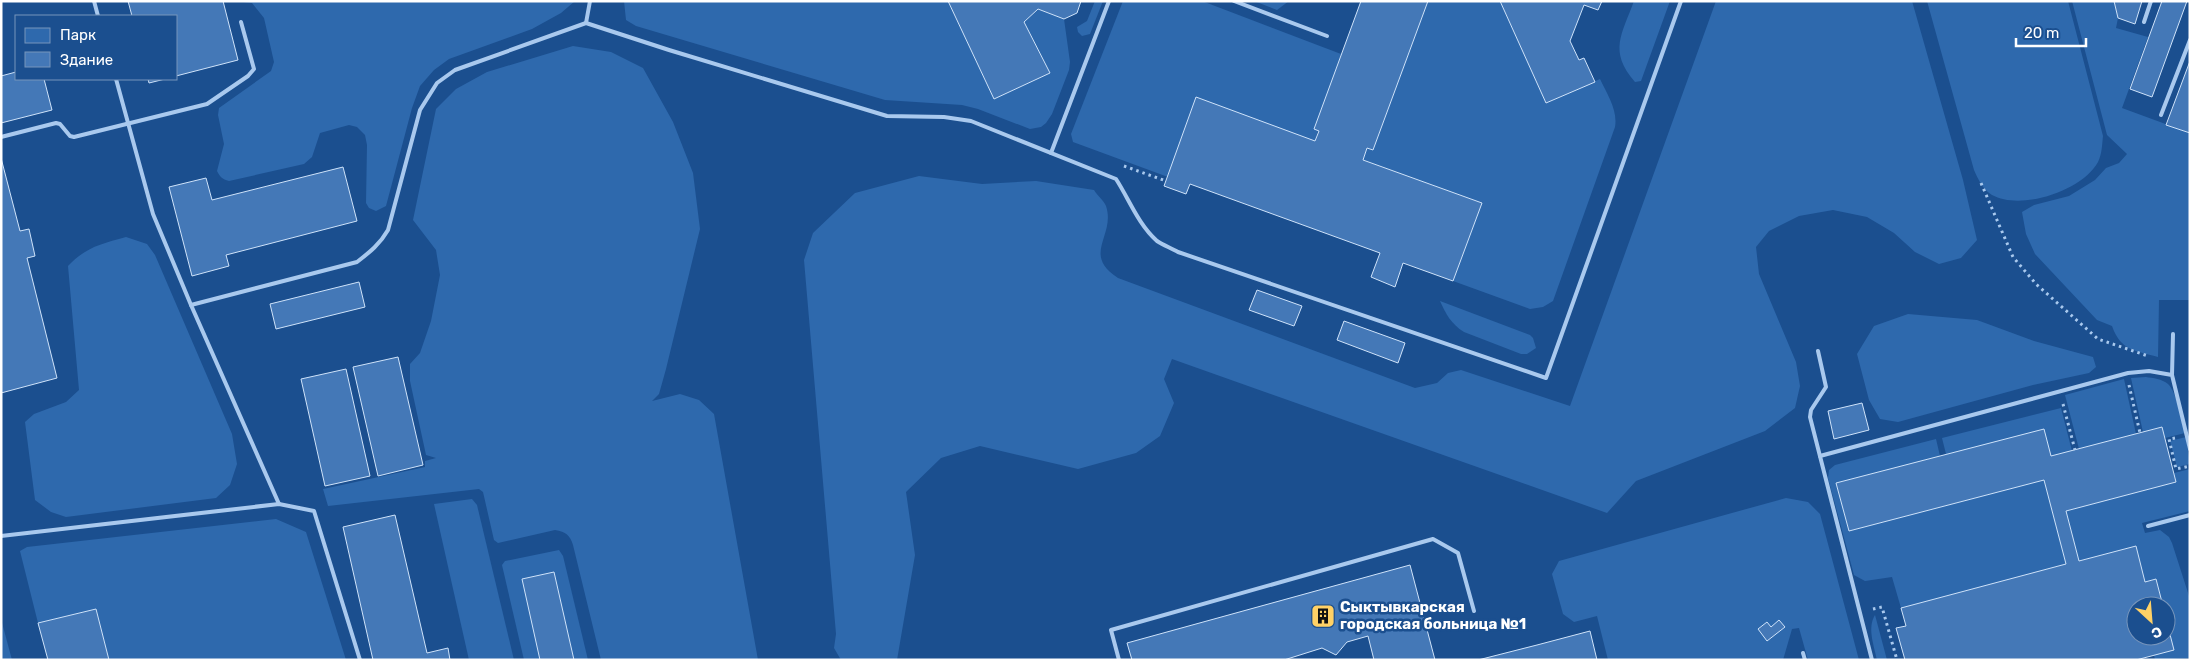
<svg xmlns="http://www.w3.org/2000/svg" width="2191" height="661" font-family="Rubik,sans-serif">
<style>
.green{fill:#2e69ad}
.building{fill:#4478b7;stroke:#cfe3fa}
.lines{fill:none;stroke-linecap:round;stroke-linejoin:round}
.path{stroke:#a9c9ee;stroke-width:3;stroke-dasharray:2.5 4;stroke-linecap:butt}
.service{stroke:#a9c9ee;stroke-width:4}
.labels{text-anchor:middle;stroke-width:5;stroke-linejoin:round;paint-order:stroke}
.poi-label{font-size:15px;font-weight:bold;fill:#fff;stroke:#1b4f8f;text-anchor:start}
</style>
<rect width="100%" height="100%" fill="#1b4f8f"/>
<!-- green -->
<g class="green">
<path d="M235,1H575L561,13L532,29L449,59L434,70L420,86L412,108L386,206L376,211L369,208L366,203L367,145L365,135L357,127L349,125L320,133L312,157L304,164L229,181C222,179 220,177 217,171L224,144L218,115L219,108L271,71L274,62L264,18L252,3Z"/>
<path d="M624,1H948L994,99L1050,73L1024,22L1038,9L1064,19L1070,62L1069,70L1052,114L1046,123L1041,127L1030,129L978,109L962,105L885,100L636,26L626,20Z"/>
<path d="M1095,1H1103L1090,34L1082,36L1078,32L1077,27L1087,21Z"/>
<path d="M1123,1H1202L1341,54L1315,141L1168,177L1073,142L1071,134Z"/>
<path d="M1254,1H1289L1277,10Z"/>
<path d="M1428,1H1500L1546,103L1600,79C1607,94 1618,110 1615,127L1553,301L1543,307L1530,309L1453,281L1482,203L1363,160L1367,148L1373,150Z"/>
<path d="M1634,1H1670L1641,81L1635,82C1608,51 1622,34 1634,1Z"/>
<path d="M1716,1H1912L1963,180L1977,240L1961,258L1939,264L1915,252L1894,233L1867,217L1833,210L1799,216L1769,231L1756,247L1759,274L1796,362L1800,386L1795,408L1765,431L1636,481L1607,513L1172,359L1164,379L1174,403L1160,436L1136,453L1078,469L980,446L941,458L906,492L915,555L897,660H841L834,648L836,634L804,260L813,233L855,193L919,176L982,184L1036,181L1094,190C1097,195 1104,201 1106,206C1116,236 1081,254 1118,278L1415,388L1437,383L1448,373L1461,370L1570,406Z"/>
<path d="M1927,1H2068L2103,136C2102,145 2102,154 2098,162C2082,191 2021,211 1992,195C1983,190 1978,179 1974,170Z"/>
<path d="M2072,1H2114L2118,18L2116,28L2148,37L2122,108L2190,133V300H2159L2158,357C2134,350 2121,351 2112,326L2097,320L2035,254L2026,234L2022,212L2034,205L2069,196L2095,180L2106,168L2119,163L2127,154L2107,135Z"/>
<path d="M573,46L611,52L643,68L673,122L693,173L700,229L666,369L659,394L652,401L680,394L699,400L714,414L758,660H601L573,545C570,535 566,532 555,530L498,543L494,540L483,492L479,489L328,506L323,489L425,467V461L436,458L426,455L410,381V364L420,353L431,321L440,275L436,250L413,220L436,109L456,89L487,72Z"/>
<path d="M126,237L147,244L155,255L232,434L237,464L230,485L216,498L66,517L51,512L35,500L25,422L34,414L66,402L79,390L68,266C86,247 101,244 126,237Z"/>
<path d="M1440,301L1530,335L1533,338L1536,348L1527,354H1521L1464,332C1451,324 1446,314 1440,301Z"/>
<path d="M1908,314L1977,320L2034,341L2093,357L2096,367L2089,373L2033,385L1898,422L1880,419L1869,400L1857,354L1874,326Z"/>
<path d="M2146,377C2153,378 2162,379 2168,384C2177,392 2181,421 2185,433L2165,438L2162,427L2143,432L2131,378Z"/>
<path d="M2124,379L2136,434L2079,449L2065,395Z"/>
<path d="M2061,408L2072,451L2051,456L1946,454L1942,438Z"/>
<path d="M2186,437L2190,464L2177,467L2170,441Z"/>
<path d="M1936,439L1940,456L1836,483L1849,531L2044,480L2066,564L1901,608L1892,577L1865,581L1854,575L1828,478L1829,470L1835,465Z"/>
<path d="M2190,469V511L2142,523L2145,533L2160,530L2169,537L2172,543L2190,599V658L2155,660L2154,655L2174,650L2166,619V606H2163L2156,579L2145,582L2136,546L2079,561L2066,511L2176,482L2174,473Z"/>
<path d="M1786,498L1808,502L1820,514L1859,660H1808L1799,628L1792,629L1783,660H1608L1597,616L1574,622L1563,614L1552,574L1559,561Z"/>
<path d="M472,499L477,505L514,660H469L434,504Z"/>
<path d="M276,519L306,532L346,660H109L96,609L38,623L20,551L27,547Z"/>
<path d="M559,550L563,556L588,660H524L502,565L505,561Z"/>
<path d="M1875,615L1887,660H1877C1874,645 1867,628 1875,615Z"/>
<path d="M1,619L12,660H1Z"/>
</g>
<!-- building -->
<g class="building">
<path d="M128,1H223L238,60L176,76V16H132Z"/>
<path d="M948,1H1081L1077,13L1064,19L1038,9L1024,22L1050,73L994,99Z"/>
<path d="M1361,1H1428L1373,150L1367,148L1363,160L1482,203L1453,281L1403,263L1395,287L1371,277L1380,253L1190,184L1186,194L1164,186L1196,97L1315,141L1319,131L1314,129Z"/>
<path d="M1500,1H1602L1598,10L1584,5L1570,41L1579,60L1584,58L1595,82L1546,103Z"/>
<path d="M2114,1H2142L2135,24L2118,18Z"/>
<path d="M2162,1H2187L2152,97L2130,89Z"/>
<path d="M2190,61V133L2166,125Z"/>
<path d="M16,72V79H44L52,110L1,123V76Z"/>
<path d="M148,79H165L149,83Z"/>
<path d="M1,158L20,231L29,229L35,256L27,258L57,378L1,393Z"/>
<path d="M343,167L357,221L226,255L229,266L192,276L169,187L206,178L212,200Z"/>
<path d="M359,282L365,307L276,329L270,304Z"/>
<path d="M1257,290L1302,306L1294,326L1249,310Z"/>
<path d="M1344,321L1405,343L1398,363L1337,340Z"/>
<path d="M398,357L423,465L378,476L353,367Z"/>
<path d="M346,369L370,476L325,486L301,379Z"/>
<path d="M1862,403L1869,430L1834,439L1828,411Z"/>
<path d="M2162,427L2176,482L2066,511L2079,561L2136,546L2145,582L2156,579L2163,606H2136V636H2166V619L2174,650L2136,660H1905L1896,628L1906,626L1901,608L2066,564L2044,480L1849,531L1836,483L2044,429L2051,456Z"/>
<path d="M395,515L427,653L448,648L450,660H373L343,527Z"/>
<path d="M1410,565L1435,660H1374L1368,636L1347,642L1336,655L1322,648L1284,660H1132L1127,643Z"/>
<path d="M554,572L574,660H540L522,579Z"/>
<path d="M96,609L109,660H48L38,623Z"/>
<path d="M1779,620L1785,627L1767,641L1758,629L1767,622L1771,627Z"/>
<path d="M1590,631L1597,660H1478L1537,645Z"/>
</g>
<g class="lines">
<!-- path -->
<g class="path">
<path d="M1124,166L1166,181"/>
<path d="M1981,183L2013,257L2036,284L2098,339L2148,356"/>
<path d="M2129,385L2140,433"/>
<path d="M2063,404L2075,450"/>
<path d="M2175,438L2169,439L2176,469L2190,466"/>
<path d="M1873,609L1882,607L1897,660"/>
</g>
<!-- service -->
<g class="service">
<path d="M94,1L98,16"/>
<path d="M1234,1L1327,36"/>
<path d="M2144,22L2151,1"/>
<path d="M586,23L590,1"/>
<path d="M116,79L153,214L191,305L279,504"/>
<path d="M2161,115L2190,40"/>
<path d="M1,137L56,123L60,124L70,136L74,137L207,104L248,76L254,69L241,22"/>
<path d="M1051,153L1109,1"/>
<path d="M191,305L357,262C370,252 380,244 388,230L420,110L437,83L455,70L586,23L669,50L887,116L944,117L971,121L1116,179C1129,199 1138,224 1157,241C1163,245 1171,248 1178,252L1546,378L1681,1"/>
<path d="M1818,351L1826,387L1811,410L1810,417L1872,660"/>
<path d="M2172,375L2173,334"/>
<path d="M1820,456L2128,373L2149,371L2172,375L2190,449"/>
<path d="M2148,526L2190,515"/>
<path d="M1,536L279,504L314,511L360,660"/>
<path d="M1803,653L1805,660"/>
<path d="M1119,660L1111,630L1433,539L1458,553L1474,611"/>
</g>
</g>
<!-- icons -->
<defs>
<g id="building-square" transform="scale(1.25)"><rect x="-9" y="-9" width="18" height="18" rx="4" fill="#ffd166" stroke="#1b4f8f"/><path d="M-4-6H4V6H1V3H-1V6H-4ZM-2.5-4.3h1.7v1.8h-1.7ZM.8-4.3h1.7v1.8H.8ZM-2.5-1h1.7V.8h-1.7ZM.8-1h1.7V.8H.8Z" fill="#111"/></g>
</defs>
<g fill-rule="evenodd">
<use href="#building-square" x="1323" y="616"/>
</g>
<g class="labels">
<!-- poi labels -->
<g class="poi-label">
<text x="1340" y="612">Сыктывкарская<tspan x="1340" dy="17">городская больница №1</tspan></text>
</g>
</g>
<!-- border -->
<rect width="2191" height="661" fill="none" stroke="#ffffff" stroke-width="5"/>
<!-- legend -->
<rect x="15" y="15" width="162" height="65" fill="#1b4f8f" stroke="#7695bc"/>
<rect x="25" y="28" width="25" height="15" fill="#2e69ad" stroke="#7695bc"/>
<text x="60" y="40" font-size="15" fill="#ffffff">Парк</text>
<rect x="25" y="52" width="25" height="15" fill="#4478b7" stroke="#7695bc"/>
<text x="60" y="65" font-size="15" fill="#ffffff">Здание</text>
<!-- north arrow -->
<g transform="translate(2151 621) rotate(154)"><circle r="24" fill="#1b4f8f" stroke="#7695bc"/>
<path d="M0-4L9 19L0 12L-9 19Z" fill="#ffd166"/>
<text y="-8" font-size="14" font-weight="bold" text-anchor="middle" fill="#ffffff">С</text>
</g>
<!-- scale -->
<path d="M2016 38v8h70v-8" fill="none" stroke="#ffffff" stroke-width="2.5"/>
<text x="2024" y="38" font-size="15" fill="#ffffff" stroke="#1b4f8f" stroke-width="4" paint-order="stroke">20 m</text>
</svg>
